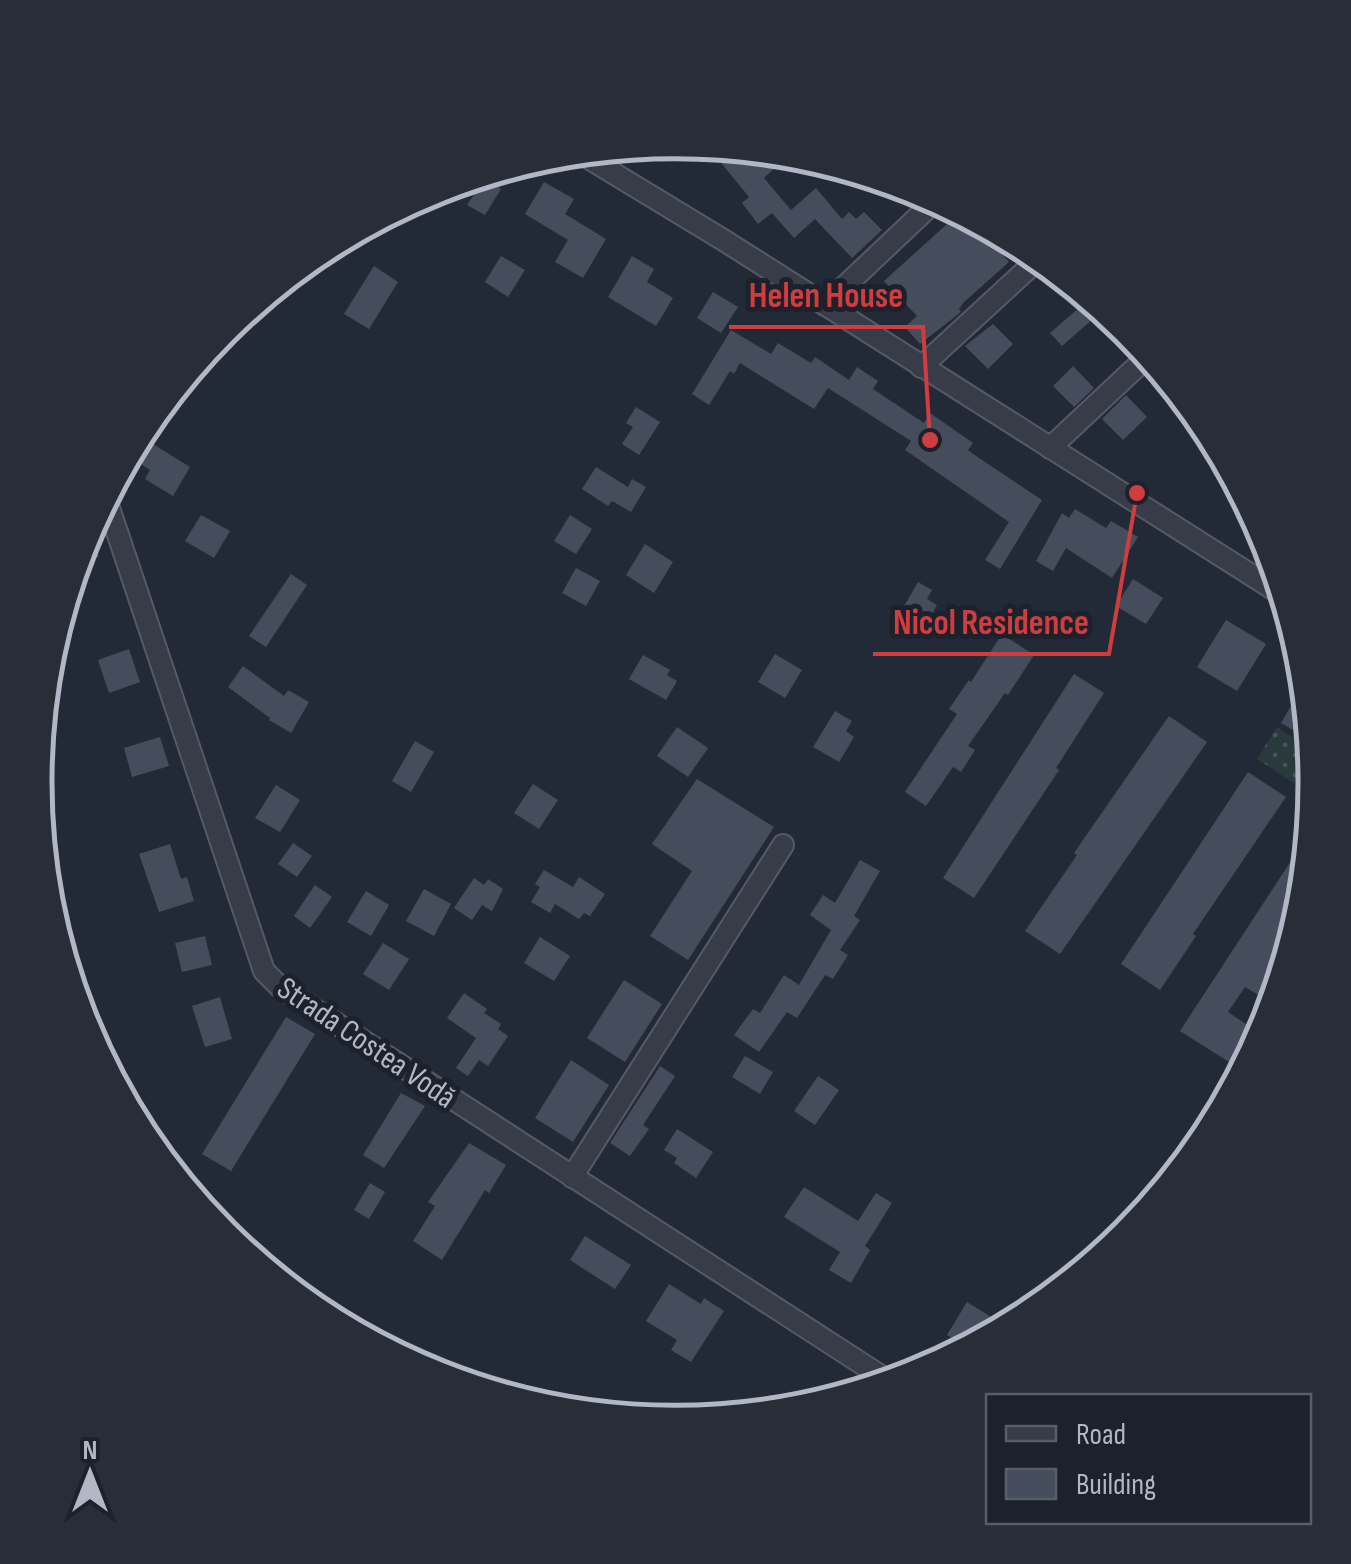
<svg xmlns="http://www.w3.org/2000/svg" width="1351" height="1564" font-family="'Sofia Sans Condensed',sans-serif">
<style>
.grass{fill:url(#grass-dots)}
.building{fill:#454d5c}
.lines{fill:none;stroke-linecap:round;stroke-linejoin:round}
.minor-casing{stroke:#545a65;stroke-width:24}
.minor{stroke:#373c48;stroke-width:20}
.labels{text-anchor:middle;stroke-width:10;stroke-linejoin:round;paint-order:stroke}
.street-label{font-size:32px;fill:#b1b7c4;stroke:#1c212c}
.rim{fill:none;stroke:#b1b7c4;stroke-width:5}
.leader{fill:none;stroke:#d03d3f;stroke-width:4}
.callout-dot{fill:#d03d3f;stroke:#1c212c;stroke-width:4}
.callout-label{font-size:35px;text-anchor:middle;font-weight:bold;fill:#d03d3f;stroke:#1c212c;stroke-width:10;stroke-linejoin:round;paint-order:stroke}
</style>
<defs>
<pattern id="grass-dots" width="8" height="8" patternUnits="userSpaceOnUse" patternTransform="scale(2.5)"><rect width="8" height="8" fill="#293a3c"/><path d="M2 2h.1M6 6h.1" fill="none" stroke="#465457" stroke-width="1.8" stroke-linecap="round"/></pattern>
</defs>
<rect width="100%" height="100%" fill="#232a37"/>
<!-- grass -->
<path class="grass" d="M1277,727L1309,748L1311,757L1294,783L1257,759Z"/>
<!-- building -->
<g class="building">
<path d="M709,148L781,162L764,178L791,210L816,188L842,219L849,212L856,219L864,212L882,230L852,258L815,219L794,238L772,213L758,224L742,203L749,197Z"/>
<path d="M485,179L501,189L485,215L467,205Z"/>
<path d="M544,182L574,199L565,214L606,239L583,278L555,262L568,240L525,214Z"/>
<path d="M957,215L981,230L1009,262L963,303L959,309L961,312L920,344L905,327L917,316L884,281Z"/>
<path d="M501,256L525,270L508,297L485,282Z"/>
<path d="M632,256L654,269L647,282L673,298L656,326L608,297Z"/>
<path d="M374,266L398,282L369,329L344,314Z"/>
<path d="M713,292L738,307L721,333L697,318Z"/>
<path d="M1087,301L1102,311L1062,346L1050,333Z"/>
<path d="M993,324L1013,344L988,369L965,346Z"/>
<path d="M731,330L771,354L778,343L811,363L815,357L849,380L857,367L878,381L873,389L924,423L930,413L973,443L968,450L979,458L1042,500L1000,569L985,560L1009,522L905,450L911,441L828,388L814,409L740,363L734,374L730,371L709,405L692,394Z"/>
<path d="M1073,366L1094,388L1074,407L1053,386Z"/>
<path d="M1126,395L1147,417L1123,440L1102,419Z"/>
<path d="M636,407L660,422L639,455L622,444L633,427L626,423Z"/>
<path d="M148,441L190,467L173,496L145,479L150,470L135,460Z"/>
<path d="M596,467L628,487L632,479L646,487L631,512L612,501L608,506L582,489Z"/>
<path d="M1075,509L1106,528L1111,521L1138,537L1112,578L1066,548L1053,571L1036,561L1062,513L1069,518Z"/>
<path d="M201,515L230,531L214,558L185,541Z"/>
<path d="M570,515L592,529L576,554L554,541Z"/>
<path d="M90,527L99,557L79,563L84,536Z"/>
<path d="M645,544L673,562L654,593L626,575Z"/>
<path d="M576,568L600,581L586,606L562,593Z"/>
<path d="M291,574L307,585L266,647L249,636Z"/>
<path d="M1133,579L1163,598L1146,624L1116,606Z"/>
<path d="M918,582L932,590L927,599L937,605L920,634L917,632L913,639L892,627Z"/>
<path d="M1226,620L1266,644L1237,691L1197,667Z"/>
<path d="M1002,634L1034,655L1008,695L1005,693L968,746L975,750L961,772L953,767L926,806L905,792L957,714L949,709L969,680L971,682Z"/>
<path d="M129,649L140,682L109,693L98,660Z"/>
<path d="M775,654L802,670L785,698L758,682Z"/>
<path d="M643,655L670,670L667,675L677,681L666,700L629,679Z"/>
<path d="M243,666L284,696L288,690L309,702L291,733L269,720L270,718L228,687Z"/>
<path d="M1074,674L1104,693L1056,768L1059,770L974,898L943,878Z"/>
<path d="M1298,694L1307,738L1281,723Z"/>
<path d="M835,711L852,721L846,731L854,737L839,762L813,747Z"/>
<path d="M1169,716L1207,742L1060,954L1025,931L1077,855L1074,853Z"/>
<path d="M677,727L708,748L688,777L657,756Z"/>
<path d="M160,737L169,766L132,777L124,748Z"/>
<path d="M415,741L434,752L411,792L392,781Z"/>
<path d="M1248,772L1286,797L1193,934L1196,936L1160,990L1121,964Z"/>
<path d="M697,779L774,827L688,960L650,936L692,871L652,844Z"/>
<path d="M533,784L558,800L539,829L514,813Z"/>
<path d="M276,785L300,800L280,832L255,818Z"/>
<path d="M1304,841L1272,1003L1245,987L1228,1012L1262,1035L1240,1069L1180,1031Z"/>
<path d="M293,843L312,856L297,877L278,864Z"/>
<path d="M170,844L181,879L187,877L194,901L159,912L139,854Z"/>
<path d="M860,860L880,871L854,916L860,920L840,950L848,955L833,979L825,975L797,1018L787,1012L759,1052L734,1035L753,1009L760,1013L784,975L799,985L831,930L810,915L823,895L835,903Z"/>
<path d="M544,870L573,887L579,877L605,894L590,916L584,913L579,919L555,904L550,913L531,902L540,887L535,884Z"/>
<path d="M474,878L484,885L488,879L503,889L492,911L482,905L472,920L454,908Z"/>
<path d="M315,885L332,897L310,928L294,916Z"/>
<path d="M424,889L451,904L434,936L406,921Z"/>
<path d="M366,891L389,905L371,936L347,922Z"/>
<path d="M205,936L212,965L182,972L175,943Z"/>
<path d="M540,937L570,956L554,981L524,963Z"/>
<path d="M383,943L409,959L389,990L363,974Z"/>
<path d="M624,980L662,1004L625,1062L587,1038Z"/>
<path d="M464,993L487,1009L484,1013L501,1024L498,1029L508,1036L488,1066L479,1060L468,1076L456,1068L476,1038L447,1018Z"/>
<path d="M220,997L232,1039L205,1047L192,1006Z"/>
<path d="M286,1017L315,1034L231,1171L202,1154Z"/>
<path d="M745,1056L773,1072L760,1094L732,1077Z"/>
<path d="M571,1060L609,1085L573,1142L535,1118Z"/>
<path d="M660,1066L675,1076L643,1125L649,1129L630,1156L610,1143Z"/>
<path d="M818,1076L839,1090L815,1125L794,1111Z"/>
<path d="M401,1093L425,1106L384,1168L363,1155Z"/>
<path d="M677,1129L713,1152L696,1178L674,1163L677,1158L664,1150Z"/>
<path d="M469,1143L506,1165L489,1193L485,1190L442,1260L413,1241L435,1206L428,1202Z"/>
<path d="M370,1183L385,1192L369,1219L354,1210Z"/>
<path d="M804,1187L858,1221L876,1193L892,1203L865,1246L870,1250L851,1283L829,1270L840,1252L784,1217Z"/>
<path d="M585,1236L631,1265L615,1289L570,1260Z"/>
<path d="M669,1284L701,1304L704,1298L724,1311L691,1362L671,1350L677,1340L646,1321Z"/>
<path d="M967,1302L993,1318L986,1330L963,1345L947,1335Z"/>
</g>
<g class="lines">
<!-- minor casing -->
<g class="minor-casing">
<g id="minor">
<path d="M590,159L725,241L1278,592"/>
<path d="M825,305L936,200"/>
<path d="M921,367L1032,265"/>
<path d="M1050,448L1147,357"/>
<path d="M107,502L264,971L280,987L887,1380"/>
<path d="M572,1177L783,845"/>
</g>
</g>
<!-- minor -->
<use href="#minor" class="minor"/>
</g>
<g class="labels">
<!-- street labels -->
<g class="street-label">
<text transform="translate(367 1042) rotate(34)" y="11">Strada Costea Vodă</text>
</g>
</g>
<!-- crop -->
<path d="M0 0H1351V1564H0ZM52 782a623 623 0 1 1 1246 0a623 623 0 1 1-1246 0Z" fill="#282d38" fill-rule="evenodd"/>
<path class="rim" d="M52 782a623 623 0 1 1 1246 0a623 623 0 1 1-1246 0Z"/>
<!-- callouts -->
<path class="leader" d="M930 440L923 327H729M1137 493L1109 654H873"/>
<g class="callout-dot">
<circle cx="930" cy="440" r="10"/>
<circle cx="1137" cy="493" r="10"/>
</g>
<g class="callout-label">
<text x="826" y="307">Helen House</text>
<text x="991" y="634">Nicol Residence</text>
</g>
<!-- legend -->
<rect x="986" y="1394" width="325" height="130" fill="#1c212c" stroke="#585d69" stroke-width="2.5"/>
<rect x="1006" y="1426" width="50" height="15" fill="#373c48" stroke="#585d69" stroke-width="2.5"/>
<text x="1076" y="1444" font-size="30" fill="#b1b7c4">Road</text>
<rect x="1006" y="1469" width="50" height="30" fill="#454d5c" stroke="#585d69" stroke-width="2.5"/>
<text x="1076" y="1494" font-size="30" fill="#b1b7c4">Building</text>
<!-- north arrow -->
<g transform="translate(90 1474)" stroke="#1c212c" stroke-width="8" paint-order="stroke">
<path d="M0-8L18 38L0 25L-18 38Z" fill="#b1b7c4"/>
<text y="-15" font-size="28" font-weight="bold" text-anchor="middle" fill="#b1b7c4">N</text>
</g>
</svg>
